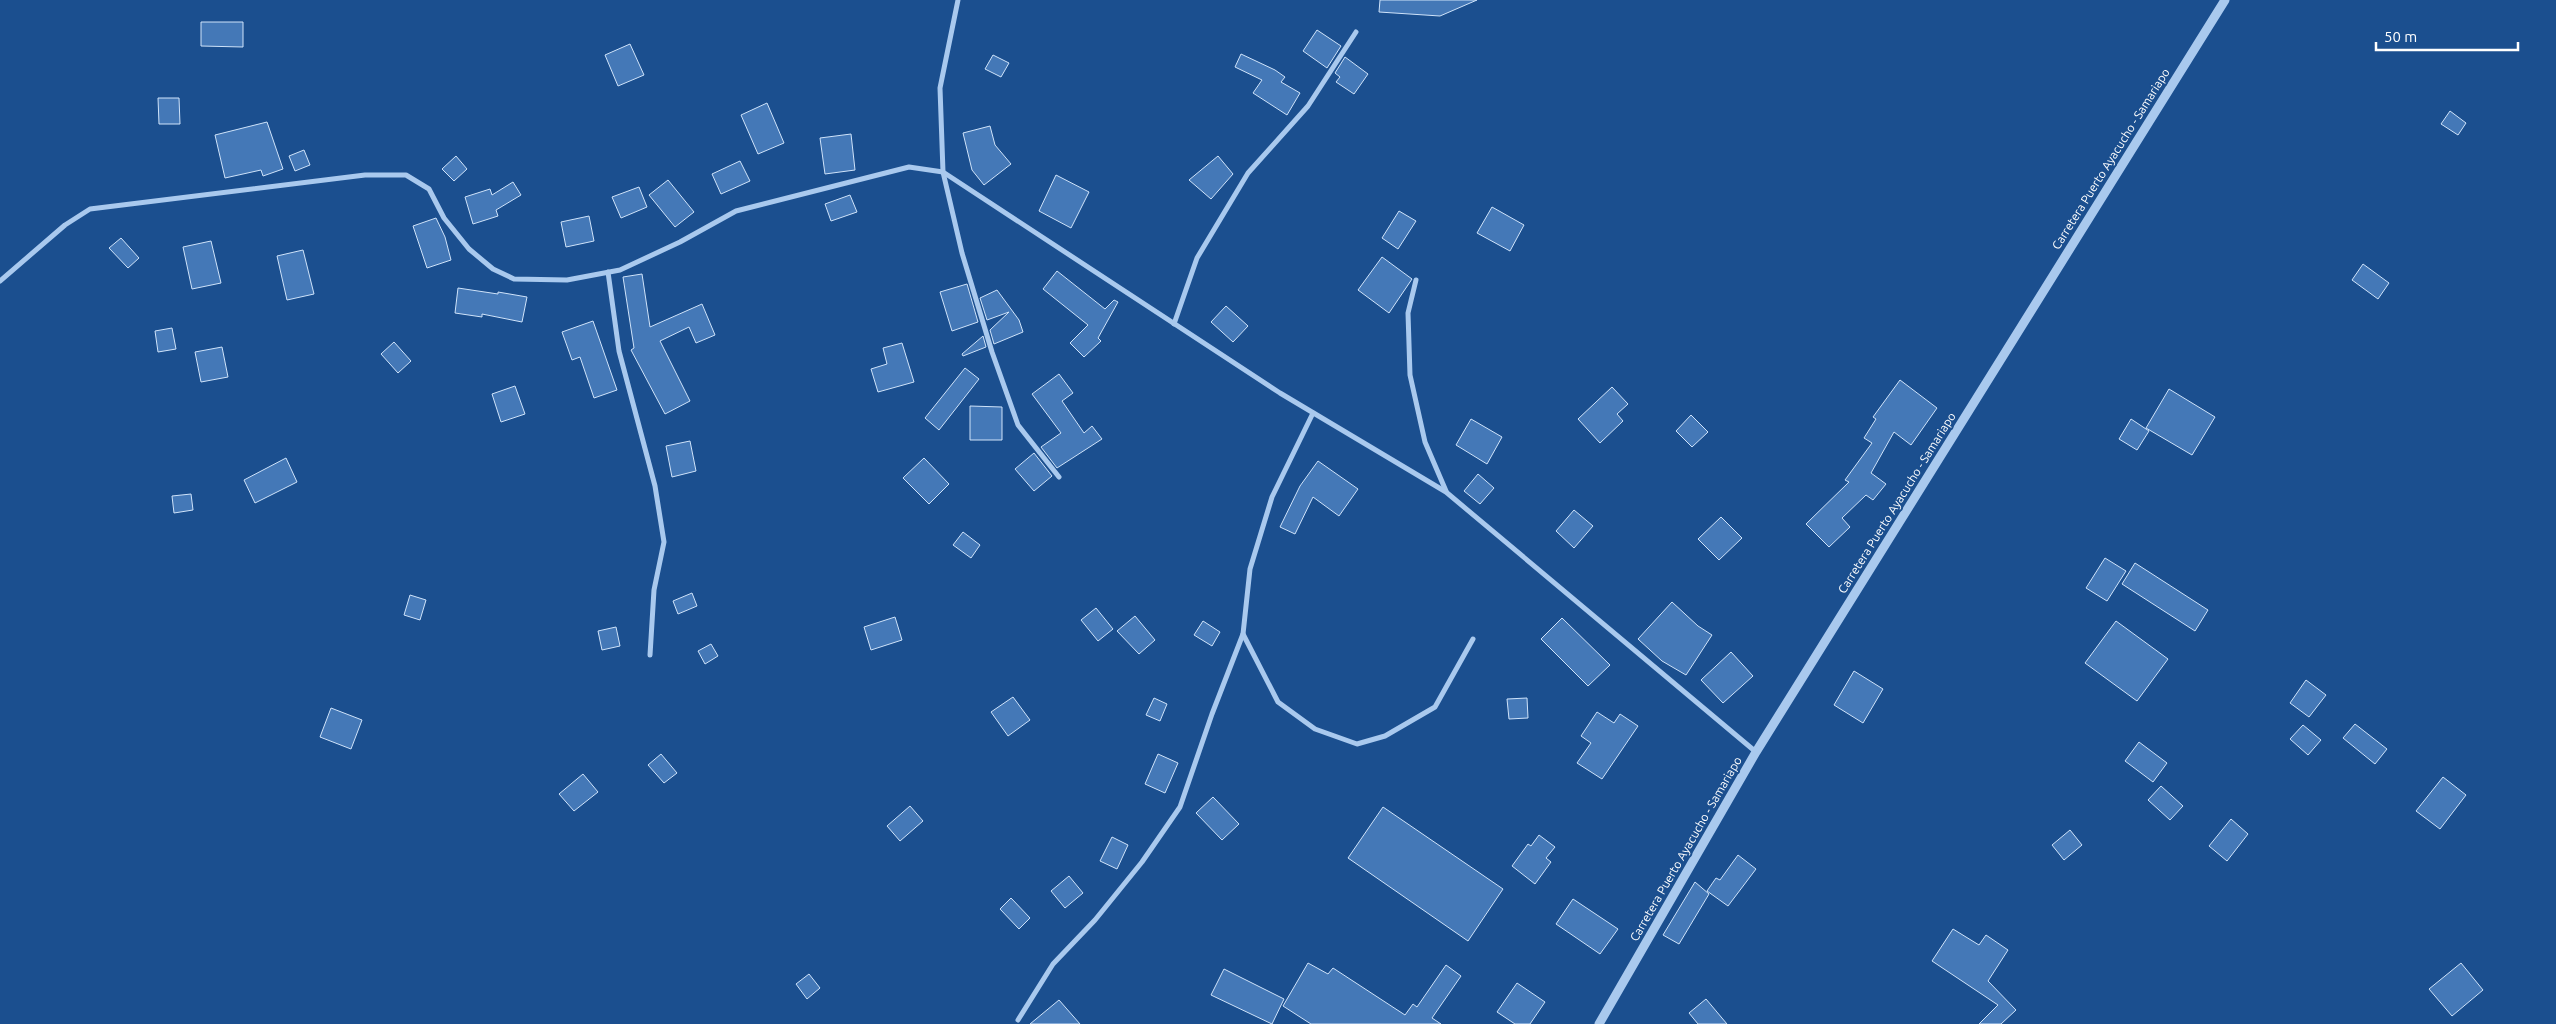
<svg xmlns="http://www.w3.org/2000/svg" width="2556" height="1024" font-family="Ubuntu,sans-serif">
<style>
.building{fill:#4478b7;stroke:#cfe3fa}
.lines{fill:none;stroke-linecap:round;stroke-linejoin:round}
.minor{stroke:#a9c9ee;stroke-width:5}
.tertiary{stroke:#a9c9ee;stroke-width:9}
.labels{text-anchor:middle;stroke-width:4;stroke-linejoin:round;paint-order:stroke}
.street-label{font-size:12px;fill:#fff;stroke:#1b4f8f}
</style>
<rect width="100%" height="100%" fill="#1b4f8f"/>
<!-- building -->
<g class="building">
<path d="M1380,0H1477L1440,16L1379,12Z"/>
<path d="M201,22H243V47L201,46Z"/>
<path d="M1317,30L1341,46L1327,68L1303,51Z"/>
<path d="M630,44L644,75L618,86L605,55Z"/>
<path d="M1241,54L1275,70L1285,77L1281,82L1300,93L1287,115L1253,93L1262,80L1235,67Z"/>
<path d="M993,55L1009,63L1001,77L985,69Z"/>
<path d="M1345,57L1368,74L1354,94L1336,82L1340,77L1335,73Z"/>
<path d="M158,98H179L180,124H159Z"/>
<path d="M767,103L784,143L758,154L741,115Z"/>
<path d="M2450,111L2466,123L2458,135L2441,124Z"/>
<path d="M267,122L283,169L263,176L261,170L225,178L215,135Z"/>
<path d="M990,126L995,145L1011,164L984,185L972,170L963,133Z"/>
<path d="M851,134L855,170L825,174L820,138Z"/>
<path d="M304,150L310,165L295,171L289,156Z"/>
<path d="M456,156L467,169L454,181L442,169Z"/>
<path d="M1218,156L1233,174L1211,199L1189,180Z"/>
<path d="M740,161L750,181L721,194L712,174Z"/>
<path d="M1056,175L1089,192L1071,228L1039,211Z"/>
<path d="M668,180L694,212L675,227L649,195Z"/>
<path d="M513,182L521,195L496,210L498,216L473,224L465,197L490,189L492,195Z"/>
<path d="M639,187L647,207L621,218L612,197Z"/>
<path d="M850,195L857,212L831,221L825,204Z"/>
<path d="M1492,207L1524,225L1510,251L1477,233Z"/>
<path d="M1399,211L1416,221L1398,249L1382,238Z"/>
<path d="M589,216L594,241L566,247L561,222Z"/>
<path d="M436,218L445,237L451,260L427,268L413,226Z"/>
<path d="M121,238L139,258L128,268L109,248Z"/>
<path d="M211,241L221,283L192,289L183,247Z"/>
<path d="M303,250L314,294L287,300L277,256Z"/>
<path d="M1382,257L1412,279L1389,313L1358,290Z"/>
<path d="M2363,264L2389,283L2378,299L2352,280Z"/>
<path d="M1057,271L1105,309L1114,300L1118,302L1098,338L1101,341L1084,357L1070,343L1088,325L1043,289Z"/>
<path d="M642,274L650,327L702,304L715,335L696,343L689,327L660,341L690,401L665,414L631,350L634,348L623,277Z"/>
<path d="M967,284L978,322L952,331L940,292Z"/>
<path d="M458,288L498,294V292L527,297L522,322L482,314V317L455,313Z"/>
<path d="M997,290L1019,320L1023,332L994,344L990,330L1009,312L987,320L980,298Z"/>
<path d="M1226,306L1248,326L1233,342L1211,322Z"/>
<path d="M593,321L617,390L594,398L580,357L572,360L562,332Z"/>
<path d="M172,328L176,349L158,352L155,331Z"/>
<path d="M983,336L986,347L963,356L962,354Z"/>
<path d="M394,342L411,361L398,373L381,354Z"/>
<path d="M902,343L914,382L878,392L871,369L887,364L883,348Z"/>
<path d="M222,347L228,377L201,382L195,352Z"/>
<path d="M965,368L979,379L939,430L925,418Z"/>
<path d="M1059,374L1073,393L1062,401L1084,433L1092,426L1102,439L1057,468L1041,447L1061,433L1032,394Z"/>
<path d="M1900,380L1937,408L1911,445L1894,432L1871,473L1886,484L1873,500L1866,495L1842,518L1850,527L1829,547L1806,524L1849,482L1845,480L1872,443L1864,438L1876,419L1873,417Z"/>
<path d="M515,386L525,414L501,422L492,394Z"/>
<path d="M1612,387L1628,404L1617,414L1623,421L1600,443L1578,419Z"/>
<path d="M2169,389L2215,417L2192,455L2146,428Z"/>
<path d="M970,406L1002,407V440H970Z"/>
<path d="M1691,415L1708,432L1692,447L1676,431Z"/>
<path d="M1471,419L1502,437L1487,464L1456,445Z"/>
<path d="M2131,419L2149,431L2137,450L2119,439Z"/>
<path d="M690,441L696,471L672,477L666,446Z"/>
<path d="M1034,453L1052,476L1034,491L1015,469Z"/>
<path d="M286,458L297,482L255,503L244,480Z"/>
<path d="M924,458L949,484L929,504L903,478Z"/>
<path d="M1318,461L1358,489L1339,516L1313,497L1295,534L1280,527L1300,486Z"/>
<path d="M1478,474L1494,488L1480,504L1464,491Z"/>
<path d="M191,494L193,510L174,513L172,496Z"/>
<path d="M1574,510L1593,526L1574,548L1556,531Z"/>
<path d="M1721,517L1742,538L1719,560L1698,539Z"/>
<path d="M963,532L980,545L971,558L953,545Z"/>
<path d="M2105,558L2126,571L2107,601L2086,588Z"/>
<path d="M2135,563L2208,610L2195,631L2122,584Z"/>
<path d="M692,593L697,606L678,614L673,601Z"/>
<path d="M410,595L426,600L420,620L404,615Z"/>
<path d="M1672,602L1698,626L1712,635L1686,675L1662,661L1638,639Z"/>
<path d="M1096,608L1113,629L1098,641L1081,620Z"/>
<path d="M1135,616L1155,640L1139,654L1117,631Z"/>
<path d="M895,617L902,640L871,650L864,627Z"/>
<path d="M1562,618L1610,665L1588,686L1541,639Z"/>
<path d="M1203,621L1220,632L1212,646L1194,635Z"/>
<path d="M2116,621L2168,659L2137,701L2085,663Z"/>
<path d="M616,627L620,646L602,650L598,631Z"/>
<path d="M711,644L718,656L705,664L698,651Z"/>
<path d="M1731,652L1753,676L1723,703L1701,680Z"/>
<path d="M1854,671L1883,689L1863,723L1834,705Z"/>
<path d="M2306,680L2326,695L2309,717L2290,703Z"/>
<path d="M1013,697L1030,720L1008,736L991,712Z"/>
<path d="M1154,698L1167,704L1160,721L1146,715Z"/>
<path d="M1527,698L1528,718L1509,719L1507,699Z"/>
<path d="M331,708L362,720L351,749L320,737Z"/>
<path d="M1597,712L1614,723L1620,714L1638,726L1602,779L1577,763L1591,743L1581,736Z"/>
<path d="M2355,724L2387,749L2375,764L2343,738Z"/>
<path d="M2303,725L2321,740L2308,755L2290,739Z"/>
<path d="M2139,742L2167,763L2153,782L2125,761Z"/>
<path d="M661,754L677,773L664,783L648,765Z"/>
<path d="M1158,754L1178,763L1165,793L1145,784Z"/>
<path d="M583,774L598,792L574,811L559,794Z"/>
<path d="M2443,777L2466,795L2440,829L2416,811Z"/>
<path d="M2161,786L2183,806L2170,820L2148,800Z"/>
<path d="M1213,797L1239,824L1222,840L1196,813Z"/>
<path d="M910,806L923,821L900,841L887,826Z"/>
<path d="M1383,807L1503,889L1468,941L1348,858Z"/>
<path d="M2231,819L2248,834L2227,861L2209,846Z"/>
<path d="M2070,830L2082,845L2064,860L2052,845Z"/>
<path d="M1539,835L1555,847L1546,858L1551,862L1535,884L1512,866L1528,844L1531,846Z"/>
<path d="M1112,837L1128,845L1117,869L1100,861Z"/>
<path d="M1738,855L1756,869L1728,906L1707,891L1716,878L1720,880Z"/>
<path d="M1069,876L1083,893L1065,908L1051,891Z"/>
<path d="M1695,882L1709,894L1679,944L1663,935Z"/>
<path d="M1011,898L1030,918L1019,929L1000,909Z"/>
<path d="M1573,899L1618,929L1600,954L1556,924Z"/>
<path d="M1953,929L1979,945L1986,935L2008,950L1988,981L2016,1010L2001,1024H1979L1998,1005L1932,961Z"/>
<path d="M1308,963L1328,974L1333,968L1405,1015L1413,1004L1417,1007L1446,965L1461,976L1432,1018L1441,1024H1311L1283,1006Z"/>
<path d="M2461,963L2483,990L2452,1016L2429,989Z"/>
<path d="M1224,969L1284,999L1272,1024L1211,995Z"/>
<path d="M809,974L820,988L807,999L796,984Z"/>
<path d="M1517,983L1545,1002L1530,1024H1515L1497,1012Z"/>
<path d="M1706,999L1727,1024H1698L1689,1013Z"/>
<path d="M1059,1000L1080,1024H1030Z"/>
</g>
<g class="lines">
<!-- minor -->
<g class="minor">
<path d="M958,0L940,88L943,172L962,253L992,352L1018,425L1059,477"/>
<path d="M608,272L619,351L655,486L664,542L654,590L650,655"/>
<path d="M1416,280L1408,313L1410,375L1425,442L1446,491"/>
<path d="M0,281L65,225L90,209L365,175H406L429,189L444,218L469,249L493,269L514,279L567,280L620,270L680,242L736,211L909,167L943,172L1280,393L1446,492L1756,752"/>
<path d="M1174,324L1197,258L1248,173L1308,106L1356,32"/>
<path d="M1313,413L1272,497L1250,569L1243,634L1278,702L1315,729L1357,744L1385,736L1435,707L1473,639"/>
<path d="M1018,1020L1053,964L1095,920L1142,862L1180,807L1212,714L1243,634"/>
</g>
<!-- tertiary -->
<path class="tertiary" d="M1599,1024L1756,752L2225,0"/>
</g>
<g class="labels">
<!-- street labels -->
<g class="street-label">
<text transform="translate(2111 159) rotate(-58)" y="4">Carretera Puerto Ayacucho - Samariapo</text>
<text transform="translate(1897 503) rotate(-58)" y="4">Carretera Puerto Ayacucho - Samariapo</text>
<text transform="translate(1686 849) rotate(-60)" y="4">Carretera Puerto Ayacucho - Samariapo</text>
</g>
</g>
<!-- scale -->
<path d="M2376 42v8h142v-8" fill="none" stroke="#ffffff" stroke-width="2.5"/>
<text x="2384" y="42" font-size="15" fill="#ffffff" stroke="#1b4f8f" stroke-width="4" paint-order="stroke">50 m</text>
</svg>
